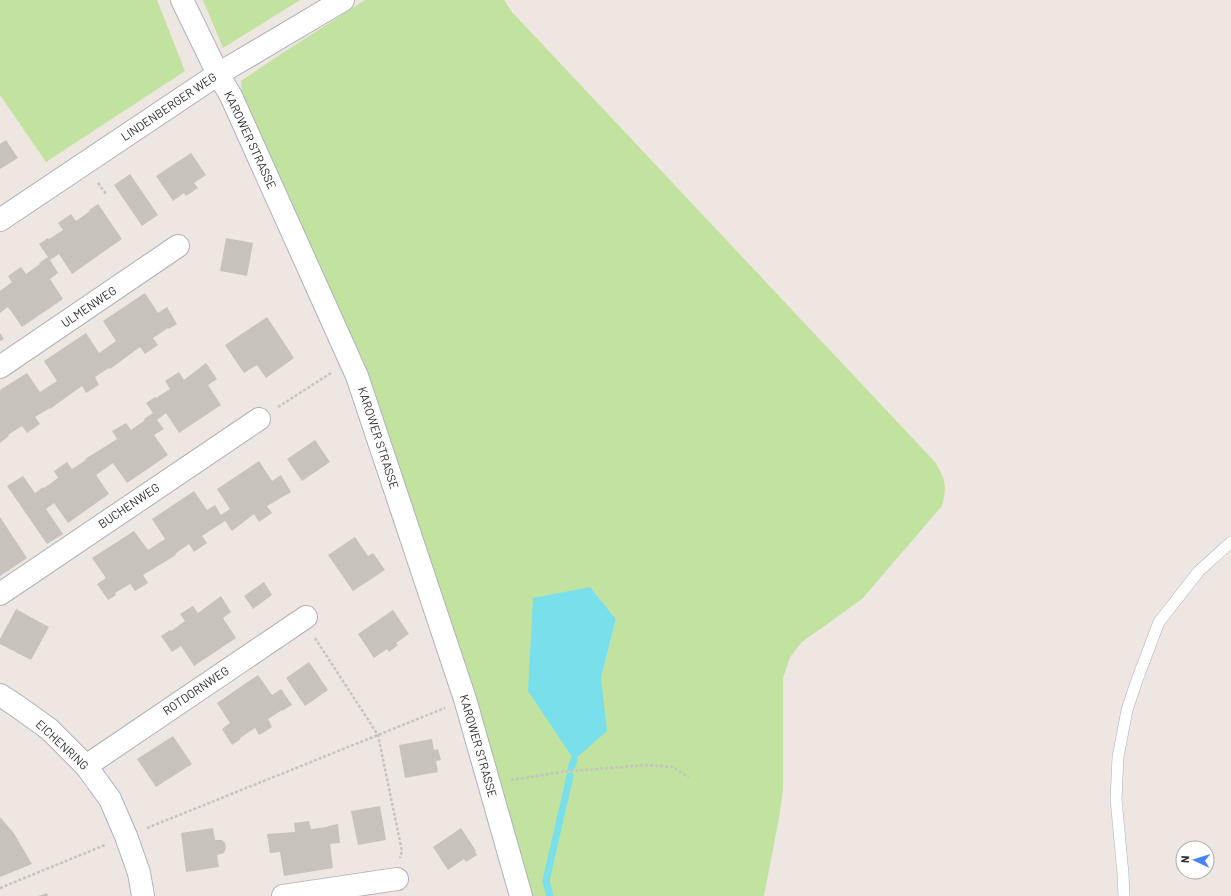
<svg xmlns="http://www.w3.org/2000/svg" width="1231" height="896" font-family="Barlow,sans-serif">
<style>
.green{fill:#c2e2a0;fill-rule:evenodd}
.water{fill:#79e0eb}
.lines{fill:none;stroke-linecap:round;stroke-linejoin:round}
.stream{stroke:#79e0eb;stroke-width:7}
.building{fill:#c7c2bc}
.service-casing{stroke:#aeb2b9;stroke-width:12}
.minor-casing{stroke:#aeb2b9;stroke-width:24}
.path{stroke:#c4c4c4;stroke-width:2.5;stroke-dasharray:3 2;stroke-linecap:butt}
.service{stroke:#fff;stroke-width:11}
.minor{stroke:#fff;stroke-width:22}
.labels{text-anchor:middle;stroke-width:4;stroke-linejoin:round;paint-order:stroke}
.street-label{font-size:12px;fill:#2e2e2e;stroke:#fff}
</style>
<rect width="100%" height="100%" fill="#eee6e1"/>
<!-- green -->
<g class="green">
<path d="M0,0H157L185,71L46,162L0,95Z"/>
<path d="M203,0H300L223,48Z"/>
<path d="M365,0H504L512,12L935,462C946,481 947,484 942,506L862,599L802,642L790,657L783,678V790L779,818L764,896H531L474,697L368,373L242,98L241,81L278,56ZM590,587L616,619L601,678Z"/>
</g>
<!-- water -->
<path class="water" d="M590,587L616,619L601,678L607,731L574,760L528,691L533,598Z"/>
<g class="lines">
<!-- stream -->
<g class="stream">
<path d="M571,768L574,760"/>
<path d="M550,896L546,881L570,776"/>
</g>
</g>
<!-- building -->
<g class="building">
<path d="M6,140L18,158L0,169V144Z"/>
<path d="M191,153L206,175L194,183L198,188L186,196L184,193L173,201L156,176Z"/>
<path d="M130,174L158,215L142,226L114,185Z"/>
<path d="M98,204L122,239L72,274L59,254L50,260L58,273L50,279L63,299L22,327L8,307L0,313V291L12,282L8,276L21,267L26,274L40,264L39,263L48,257L39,244L48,238L49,239L63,230L58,223L71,214L76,221L90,211L89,210Z"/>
<path d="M226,238L253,243L247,276L220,271Z"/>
<path d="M145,293L158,313L167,307L177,324L169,329L168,328L153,338L158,345L145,354L140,347L110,369L109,368L95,377L99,385L86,393L82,386L50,409V408L35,417L40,424L27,433L22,426L8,435L9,436L0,443V390L27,373L40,392L57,381L44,361L86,333L99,353L116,341L103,321Z"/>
<path d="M267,317L294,358L266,378L257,365L244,373L225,345Z"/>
<path d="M0,333L4,339L0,341Z"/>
<path d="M206,363L217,379L208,385L221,405L179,433L166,413L157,420L164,429L154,435L168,455L127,483L113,463L96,475L109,494L68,523L54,503L46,509L63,534L47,544L7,486L23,476L35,493L43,487L44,488L58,478L54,471L67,462L72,469L86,460L85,459L117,439L112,431L126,423L131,430L145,420L144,419L153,413L146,403L155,397L156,398L170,389L165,381L179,372L184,380Z"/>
<path d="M315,440L330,462L302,481L287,459Z"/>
<path d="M259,461L272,481L281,475L291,492L267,506L272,513L259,522L254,514L232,531L225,521L202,536L207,543L194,552L189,544L175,554L176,555L143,575L148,583L135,591L130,584L115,593L116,595L108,600L97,584L106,578L92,558L134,531L148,550L165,539L152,519L194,491L207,510L215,505L221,515L230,509L217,489Z"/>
<path d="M0,517L27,558L0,576Z"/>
<path d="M355,537L368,556L373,553L385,570L353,591L328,555Z"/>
<path d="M264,582L272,595L253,609L244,596Z"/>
<path d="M221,596L231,612L223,618L236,638L194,666L181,646L172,652L161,636L170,630L171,631L185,621L180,614L193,606L198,613Z"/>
<path d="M16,609L49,627L31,660L0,644V639Z"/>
<path d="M393,610L409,634L396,643L398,645L389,652L387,649L374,658L358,634Z"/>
<path d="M309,662L328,690L305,706L286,678Z"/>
<path d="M258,675L272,695L281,689L292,705L282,711V710L268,719L272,727L266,731L259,735L255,728L240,738L241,739L232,745L222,729L230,723L217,703Z"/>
<path d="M173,736L192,764L156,787L137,759Z"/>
<path d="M432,739L434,750L438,749L441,760L436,761L438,772L405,778L399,745Z"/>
<path d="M380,806L386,840L358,845L351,811Z"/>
<path d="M0,817L13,832L32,864L0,877Z"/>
<path d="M309,821L311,829L327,827L328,826L338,824L340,843L330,844L333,868L284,876L280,852L270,853L267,834L295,832L294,823Z"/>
<path d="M213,828L215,840H222L225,843L226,848L224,853L217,855L219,867L186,872L181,833Z"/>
<path d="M461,828L476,851L475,852L477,855L466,862L464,859L448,870L433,847Z"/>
<path d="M47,893L48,896H38Z"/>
</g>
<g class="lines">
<!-- service casing -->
<g class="service-casing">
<path id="service" d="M1124,896L1123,874L1116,799L1118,757L1127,710L1137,680L1159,622L1199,571L1231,542"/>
</g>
<!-- minor casing -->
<g class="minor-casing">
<g id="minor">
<path d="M182,0L218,74L231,96L357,376L465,699L521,896"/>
<path d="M0,220L218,74L343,0"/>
<path d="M0,367L178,246"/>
<path d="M0,594L259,419"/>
<path d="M0,695L17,706L49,729L86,766L110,799L126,836L139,873L143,896"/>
<path d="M86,766L306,617"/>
<path d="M283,896L397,879"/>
</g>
</g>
<!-- path -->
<g class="path">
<path d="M98,183L106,194"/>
<path d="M278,407L331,373"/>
<path d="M315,638L378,735L402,851L400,858"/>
<path d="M511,780L562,772L646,765L672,767L689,777"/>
<path d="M147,828L445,708"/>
<path d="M0,888L105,845"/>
</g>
<!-- service -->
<use href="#service" class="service"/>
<!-- minor -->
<use href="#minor" class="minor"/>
</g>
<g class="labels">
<!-- street labels -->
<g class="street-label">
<text transform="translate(169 107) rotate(-34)" y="4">LINDENBERGER WEG</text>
<text transform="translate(250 140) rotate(65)" y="4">KAROWER STRASSE</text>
<text transform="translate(89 307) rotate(-34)" y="4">ULMENWEG</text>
<text transform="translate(378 438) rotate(72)" y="4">KAROWER STRASSE</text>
<text transform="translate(129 506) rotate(-34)" y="4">BUCHENWEG</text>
<text transform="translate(196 691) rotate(-34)" y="4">ROTDORNWEG</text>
<text transform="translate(62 745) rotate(43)" y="4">EICHENRING</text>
<text transform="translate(478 746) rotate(74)" y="4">KAROWER STRASSE</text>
</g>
</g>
<!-- north arrow -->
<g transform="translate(1195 860) rotate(274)"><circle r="19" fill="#ffffff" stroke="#ababab"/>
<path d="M0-3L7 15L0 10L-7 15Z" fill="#4885f4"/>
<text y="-6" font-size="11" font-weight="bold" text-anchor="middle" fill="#2e2e2e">N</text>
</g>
</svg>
